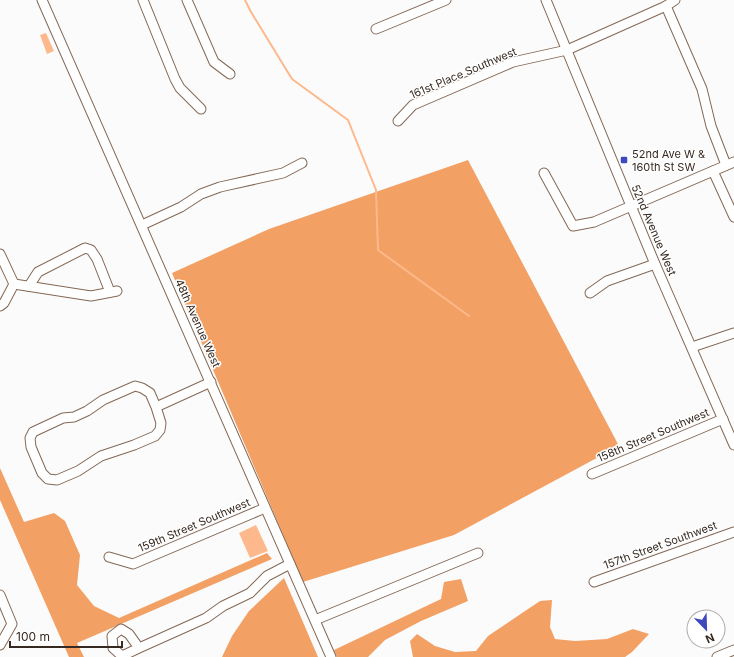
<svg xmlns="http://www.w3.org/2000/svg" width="734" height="657" font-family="Inter,sans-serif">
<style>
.forest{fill:#f3a065}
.water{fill:#fdb98b}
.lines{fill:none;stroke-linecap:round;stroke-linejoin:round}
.stream{stroke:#fdb98b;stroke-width:2}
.minor-casing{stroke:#846856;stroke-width:11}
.minor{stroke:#fff;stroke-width:9}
.poi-dot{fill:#3e49bd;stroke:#fff;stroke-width:1.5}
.labels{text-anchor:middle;stroke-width:3;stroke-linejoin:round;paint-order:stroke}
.street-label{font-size:11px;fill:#352921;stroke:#fff}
.poi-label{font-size:11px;fill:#352921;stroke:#fff;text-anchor:start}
</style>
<rect width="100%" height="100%" fill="#fbfbfb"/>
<!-- forest -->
<g class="forest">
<path d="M468,160L619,446L454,535L303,582L172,273L269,229Z"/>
<path d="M0,468L24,522L54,513L65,521L80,555L77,585L94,606L119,618L267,553L272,559L77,643L84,657H69L0,500Z"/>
<path d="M284,578L318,657H222L232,636L249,611Z"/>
<path d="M461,579L468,601L421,621L385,640L368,657H337L334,650L441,599L444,582Z"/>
<path d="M552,600L550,627L555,639L575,641L607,639L633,629L649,634L632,652L625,657H413L410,641L417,634L435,646L455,652L476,651L488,636L540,601Z"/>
</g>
<!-- water -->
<g class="water">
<path d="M46,33L54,51L47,54L40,35Z"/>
<path d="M256,525L268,551L250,558L239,533Z"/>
</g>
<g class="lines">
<!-- stream -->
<path class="stream" d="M245,0L251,12L292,79L348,120L376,190L378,250L469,316"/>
<!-- minor casing -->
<g class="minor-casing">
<g id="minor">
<path d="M42,0L331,657"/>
<path d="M143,0L175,79L180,88L201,109"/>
<path d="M187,0L214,62L230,74"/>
<path d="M546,0L655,264L734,445"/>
<path d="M666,6L702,89L711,126L726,165"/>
<path d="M376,29L446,0"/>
<path d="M398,121L413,105L513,62L567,50L666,6L675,0"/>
<path d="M713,171L734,217"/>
<path d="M544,173L573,226L594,222L734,162"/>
<path d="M142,225L181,207L201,194L220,187L283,173L302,163"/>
<path d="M0,254L14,284L4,303L0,306"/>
<path d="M14,284L91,296L117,291"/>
<path d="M29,286L38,272L85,248L91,250L97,259L110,292"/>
<path d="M590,293L607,281L655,264"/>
<path d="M692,347L734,333"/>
<path d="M156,407L150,393L142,388L135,386L103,400L87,411L74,417L63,418L33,432L30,438L31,447L42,473L48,479L57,480L78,471L101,456L134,445L155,436L160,430L161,423L156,407L211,382"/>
<path d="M592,474L723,419"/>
<path d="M109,557L133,564L265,508"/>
<path d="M594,582L734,532"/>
<path d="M0,595L12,624L0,645"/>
<path d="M315,620L478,553"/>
<path d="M139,648L122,656L113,648L112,636L121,629L129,634L139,648L206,618L223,606L250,593L267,576L290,564"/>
<path d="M717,657L734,650"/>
</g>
</g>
<!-- minor -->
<use href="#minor" class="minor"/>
</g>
<!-- markers -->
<rect class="poi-dot" x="620" y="156" width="8" height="8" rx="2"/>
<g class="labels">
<!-- street labels -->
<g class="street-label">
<text transform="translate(463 73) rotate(-23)" y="4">161st Place Southwest</text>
<text transform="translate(654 230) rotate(67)" y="4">52nd Avenue West</text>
<text transform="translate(198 323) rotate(66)" y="4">48th Avenue West</text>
<text transform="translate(653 435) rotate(-23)" y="4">158th Street Southwest</text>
<text transform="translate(194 525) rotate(-23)" y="4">159th Street Southwest</text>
<text transform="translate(660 545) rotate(-20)" y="4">157th Street Southwest</text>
</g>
<!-- poi labels -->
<g class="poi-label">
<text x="632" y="158">52nd Ave W &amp;<tspan x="632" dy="13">160th St SW</tspan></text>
</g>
</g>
<!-- north arrow -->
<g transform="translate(706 629) rotate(157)"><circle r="19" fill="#ffffff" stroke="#aea9a6"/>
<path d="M0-3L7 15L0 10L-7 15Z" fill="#3e49bd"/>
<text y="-6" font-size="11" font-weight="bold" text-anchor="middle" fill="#352921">N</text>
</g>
<!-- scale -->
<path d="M10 641v6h112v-6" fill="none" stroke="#352921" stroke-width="2"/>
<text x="16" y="641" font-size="12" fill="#352921" stroke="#ffffff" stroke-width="3" paint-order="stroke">100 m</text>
</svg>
